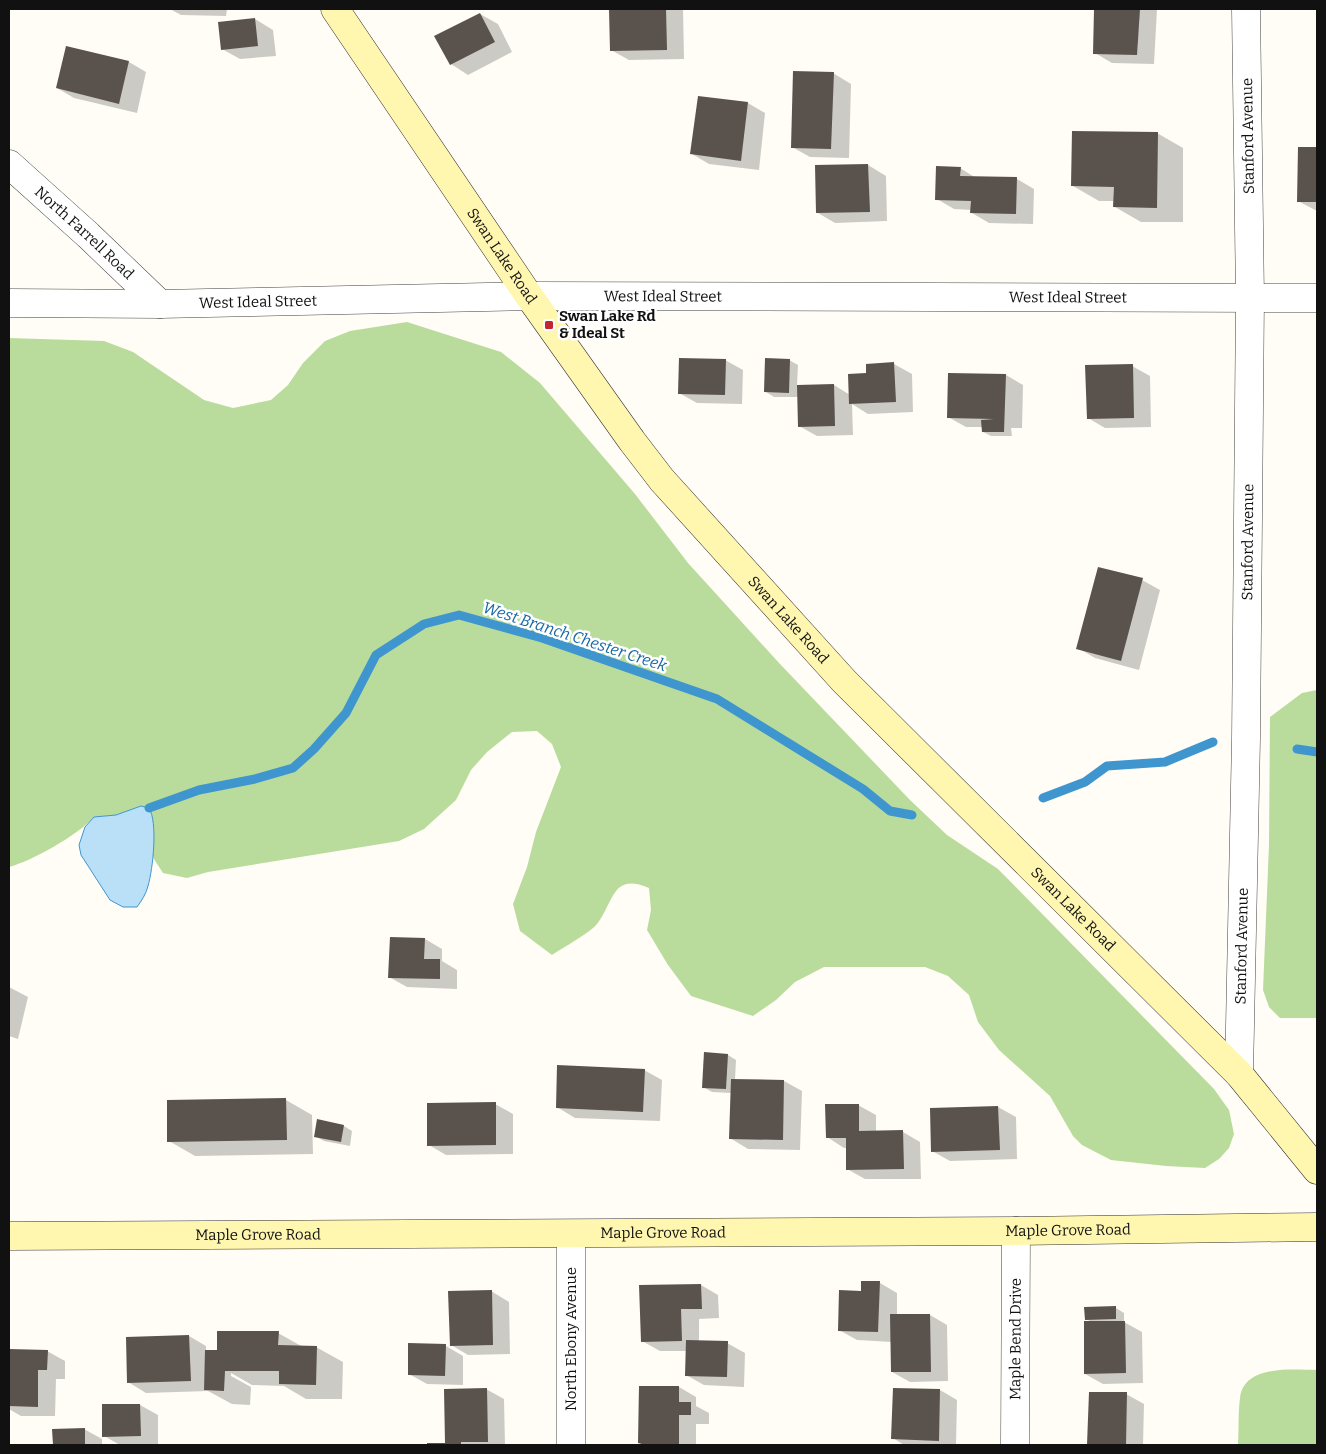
<svg xmlns="http://www.w3.org/2000/svg" width="1326" height="1454" font-family="Bitter,serif">
<style>
.forest{fill:#b9dc9c}
.water{fill:#b9e0f7;stroke:#3f96cf}
.shadow{fill:#0003}
.lines{fill:none;stroke-linecap:round;stroke-linejoin:round}
.stream{stroke:#3f96cf;stroke-width:9}
.building{fill:#5a524d}
.street-casing{stroke:#444;stroke-width:29}
.secondary-casing{stroke:#333;stroke-width:29}
.street{stroke:#fff;stroke-width:28}
.secondary{stroke:#fff6b0;stroke-width:28}
.poi-dot{fill:#c4262e;stroke:#fff;stroke-width:2}
.labels{text-anchor:middle;stroke-width:5;stroke-linejoin:round;paint-order:stroke}
.street-label{font-size:15px;fill:#111;stroke:#fff}
.poi-label{font-size:15px;font-weight:bold;fill:#111;stroke:#fff;text-anchor:start}
.water-label{font-size:16px;font-style:italic;fill:#1768a6;stroke:#fff}
</style>
<rect width="100%" height="100%" fill="#fffdf5"/>
<!-- forest -->
<g class="forest">
<path d="M407,322L501,352L540,383L635,494L688,563L780,664L910,800L947,835L998,869L1214,1089L1229,1110L1234,1134L1229,1148L1219,1159L1205,1168L1166,1166L1111,1160L1082,1145L1073,1136L1050,1096L999,1050L978,1022L969,995L948,976L925,967H824L795,982L776,1000L753,1016L691,996L668,965L647,930L651,910L649,888C612,872 614,902 597,924C591,932 561,949 552,955L520,931L513,904L527,867L536,832L561,767L552,744L537,731L512,732L487,752L471,770L456,800L424,829L399,841L208,872L187,878L163,873L152,856L154,826L141,806L116,815L94,817C78,835 32,861 9,867V338L104,341L133,352L204,400L233,408L271,400L288,385L303,363L325,341L350,331Z"/>
<path d="M1317,690V1018H1280L1269,1007L1263,990L1269,845L1270,717L1302,693Z"/>
<path d="M1317,1370V1445H1238C1239,1430 1238,1413 1240,1398C1244,1364 1293,1370 1317,1370Z"/>
</g>
<!-- water -->
<path class="water" d="M141,806L149,808C158,822 153,869 148,886C146,894 142,900 137,907H123L110,900L81,855L79,845L85,827L94,817L116,815Z"/>
<!-- shadow -->
<g class="shadow">
<path d="M170,9H227L226,16L181,15Z"/>
<path d="M610,9H683L684,59L629,60L611,50Z"/>
<path d="M1096,9H1157L1154,64L1112,63L1095,53Z"/>
<path d="M480,14L498,24L512,52L468,75L451,64Z"/>
<path d="M255,19L273,30L276,56L240,59L222,49L220,23Z"/>
<path d="M129,62L146,72L137,113L74,98L57,88Z"/>
<path d="M833,73L851,84L849,158L810,157L792,147Z"/>
<path d="M748,103L765,113L759,170L709,164L692,154Z"/>
<path d="M1157,133L1183,148V222H1141L1115,207V201H1099L1073,186Z"/>
<path d="M1300,148L1317,149V211L1298,201Z"/>
<path d="M868,165L886,176L887,221L835,223L818,213L816,166Z"/>
<path d="M960,168L976,178L1017,179L1034,189L1033,224L989,223L972,213V210L954,209L937,199Z"/>
<path d="M725,360L743,370L742,404L697,403L679,393Z"/>
<path d="M789,360L798,365L797,386L834,385L850,395L867,374V365L894,364L912,374L913,412L868,414L852,404L853,435L817,436L799,426L798,397H774L766,392Z"/>
<path d="M1132,366L1150,376L1151,427L1105,428L1088,418Z"/>
<path d="M1006,375L1023,385L1022,428H1011L1012,436H991L983,432V427H966L948,417Z"/>
<path d="M1142,580L1160,590L1139,670L1095,658L1078,648Z"/>
<path d="M425,939L442,949V961L457,970V989L407,987L389,977Z"/>
<path d="M9,987L28,997L18,1039L9,1036Z"/>
<path d="M728,1055L736,1060L735,1080L784,1081L802,1091L800,1150L748,1149L730,1138L731,1093L712,1092L703,1087Z"/>
<path d="M644,1070L662,1080L660,1121L575,1118L557,1107Z"/>
<path d="M286,1100L312,1115L313,1154L195,1156L169,1141Z"/>
<path d="M495,1104L513,1114V1154L446,1155L429,1145Z"/>
<path d="M858,1105L876,1115V1132H903L920,1142L921,1179H865L847,1169V1148H844L827,1137Z"/>
<path d="M998,1107L1016,1117L1017,1159L950,1161L932,1151L931,1109Z"/>
<path d="M318,1121L344,1126L352,1131L350,1146L324,1141L315,1136Z"/>
<path d="M880,1283L897,1293V1315H930L947,1325L948,1381L910,1382L892,1372V1342L857,1340L839,1330L862,1292Z"/>
<path d="M701,1285L718,1295L719,1318L699,1319V1342L727,1343L745,1353L744,1387L704,1385L686,1375L687,1351H660L642,1341Z"/>
<path d="M491,1291L509,1302L510,1354L468,1355L451,1345Z"/>
<path d="M1116,1308L1124,1313V1322L1142,1332L1143,1383L1103,1384L1085,1374L1092,1322L1086,1319Z"/>
<path d="M278,1333L303,1347H316L343,1362L342,1399H306L284,1386L252,1385L231,1373V1376L251,1387L250,1405L232,1404L208,1391L146,1393L128,1382L189,1336L206,1346V1351H218Z"/>
<path d="M446,1346L463,1356V1385L427,1384L409,1374Z"/>
<path d="M9,1350L47,1351L65,1361V1379H56L55,1416H21L9,1409Z"/>
<path d="M679,1387L696,1397V1406L709,1413V1424H696V1445H643L639,1442Z"/>
<path d="M486,1389L504,1399L505,1445H428L446,1444Z"/>
<path d="M940,1390L957,1400L956,1445H904L893,1438Z"/>
<path d="M1090,1393L1126,1394L1144,1404L1143,1445H1089Z"/>
<path d="M140,1405L158,1415V1445H120L104,1436Z"/>
<path d="M84,1429L102,1439V1445H54L53,1430Z"/>
</g>
<g class="lines">
<!-- stream -->
<g class="stream">
<path d="M1297,749L1317,752"/>
<path d="M1043,798L1085,782L1107,766L1165,762L1213,742"/>
<path d="M149,808L199,790L255,779L293,768L314,749L346,713L376,655L424,624L459,615L542,638L717,699L863,789L890,811L912,815"/>
</g>
</g>
<!-- building -->
<g class="building">
<path d="M609,9H666L667,50L610,51Z"/>
<path d="M1094,9H1140L1137,55L1093,54Z"/>
<path d="M480,13L495,42L450,65L434,36Z"/>
<path d="M255,18L258,46L221,50L218,22Z"/>
<path d="M66,46L129,61L119,104L56,88Z"/>
<path d="M793,71L834,72L831,149L791,148Z"/>
<path d="M698,96L748,102L741,161L690,154Z"/>
<path d="M1072,131L1158,132L1157,208L1113,207L1114,187L1071,186Z"/>
<path d="M1298,147H1317V202H1297Z"/>
<path d="M868,164L870,212L816,213L815,165Z"/>
<path d="M936,166L961,167L960,176L1017,177L1016,214L970,213L971,201L935,200Z"/>
<path d="M679,358L726,359L725,395L678,394Z"/>
<path d="M765,358L790,359L789,393L764,392Z"/>
<path d="M894,362L896,402L849,404L848,374L866,373V364Z"/>
<path d="M1133,364L1134,418L1087,419L1085,365Z"/>
<path d="M948,373L1006,374L1004,432H982L981,420L994,419L947,418Z"/>
<path d="M834,384L835,426L798,427L797,385Z"/>
<path d="M1098,567L1143,578L1121,661L1076,649Z"/>
<path d="M390,937L425,938L424,959H440V979L388,978Z"/>
<path d="M704,1052L728,1054L726,1089L702,1088Z"/>
<path d="M557,1065L645,1069L643,1112L556,1108Z"/>
<path d="M731,1079L784,1080L783,1140L729,1139Z"/>
<path d="M286,1098L287,1140L167,1142V1100Z"/>
<path d="M496,1102V1145L427,1146V1103Z"/>
<path d="M825,1104H859V1131L903,1130L904,1169L846,1170V1138H826Z"/>
<path d="M998,1106L1000,1150L931,1152L930,1108Z"/>
<path d="M317,1119L344,1125L341,1142L314,1137Z"/>
<path d="M861,1281H880L878,1332L838,1331L839,1290L861,1291Z"/>
<path d="M701,1284L702,1309H681L682,1341L641,1342L639,1285Z"/>
<path d="M492,1290L493,1345L450,1346L448,1291Z"/>
<path d="M1116,1306V1319L1085,1320L1084,1307Z"/>
<path d="M890,1314H930L931,1372H891Z"/>
<path d="M1084,1321H1125L1126,1373L1084,1374Z"/>
<path d="M217,1331H279L278,1345L317,1346L316,1385L279,1384V1371H225L224,1391L204,1390L205,1350H217Z"/>
<path d="M189,1335L191,1381L127,1383L126,1337Z"/>
<path d="M686,1340L728,1341L727,1377L685,1376Z"/>
<path d="M408,1343L446,1344L445,1376L408,1375Z"/>
<path d="M9,1349L48,1350L47,1370H38V1407L9,1406Z"/>
<path d="M639,1386H679V1402H691V1415H679V1445H642V1444L638,1443Z"/>
<path d="M487,1388L488,1442H461V1445H427V1443H445L444,1389Z"/>
<path d="M893,1388L940,1389L939,1441L891,1439Z"/>
<path d="M1089,1392H1127L1126,1445H1087Z"/>
<path d="M102,1404H140L141,1436L102,1437Z"/>
<path d="M85,1428V1445H53L52,1429Z"/>
</g>
<g class="lines">
<!-- street casing -->
<g class="street-casing">
<g id="street">
<path id="s1" d="M9,164L88,235L160,304"/>
<path id="s2" d="M9,303L160,304L529,296L1317,298"/>
<path id="s3" d="M1239,1074L1246,739L1250,298L1246,9"/>
<path d="M571,1234V1445"/>
<path id="s4" d="M1015,1445L1016,1231"/>
</g>
</g>
<!-- secondary casing -->
<g class="secondary-casing">
<g id="secondary">
<path id="s5" d="M335,9L529,296L632,441L662,480L844,681L1239,1074L1317,1170"/>
<path id="s6" d="M9,1236L1016,1231L1317,1227"/>
</g>
</g>
<!-- street -->
<use href="#street" class="street"/>
<!-- secondary -->
<use href="#secondary" class="secondary"/>
</g>
<!-- markers -->
<rect class="poi-dot" x="544" y="320" width="10" height="10" rx="2.5"/>
<g class="labels">
<!-- street labels -->
<g class="street-label">
<text transform="translate(1248 136) rotate(-91)" y="5">Stanford Avenue</text>
<text dy="5" stroke="none"><textPath href="#s1" startOffset="102">North Farrell Road</textPath></text>
<text dy="5" stroke="none"><textPath href="#s5" startOffset="298">Swan Lake Road</textPath></text>
<text dy="5" stroke="none"><textPath href="#s2" startOffset="654">West Ideal Street</textPath></text>
<text dy="5" stroke="none"><textPath href="#s2" startOffset="1059">West Ideal Street</textPath></text>
<text dy="5" stroke="none"><textPath href="#s2" startOffset="249">West Ideal Street</textPath></text>
<text dy="5" stroke="none"><textPath href="#s3" startOffset="532">Stanford Avenue</textPath></text>
<text dy="5" stroke="none"><textPath href="#s5" startOffset="762">Swan Lake Road</textPath></text>
<text dy="5" stroke="none"><textPath href="#s5" startOffset="1168">Swan Lake Road</textPath></text>
<text dy="5" stroke="none"><textPath href="#s3" startOffset="128">Stanford Avenue</textPath></text>
<text dy="5" stroke="none"><textPath href="#s6" startOffset="1059">Maple Grove Road</textPath></text>
<text dy="5" stroke="none"><textPath href="#s6" startOffset="654">Maple Grove Road</textPath></text>
<text dy="5" stroke="none"><textPath href="#s6" startOffset="249">Maple Grove Road</textPath></text>
<text dy="5" stroke="none"><textPath href="#s4" startOffset="106">Maple Bend Drive</textPath></text>
<text transform="translate(571 1339) rotate(-90)" y="5">North Ebony Avenue</text>
</g>
<!-- poi labels -->
<g class="poi-label">
<text x="559" y="321">Swan Lake Rd<tspan x="559" dy="17">&amp; Ideal St</tspan></text>
</g>
<!-- water labels -->
<g class="water-label">
<text transform="translate(575 636) rotate(18)" y="6">West Branch Chester Creek</text>
</g>
</g>
<!-- border -->
<rect width="1326" height="1454" fill="none" stroke="#111111" stroke-width="20"/>
</svg>
